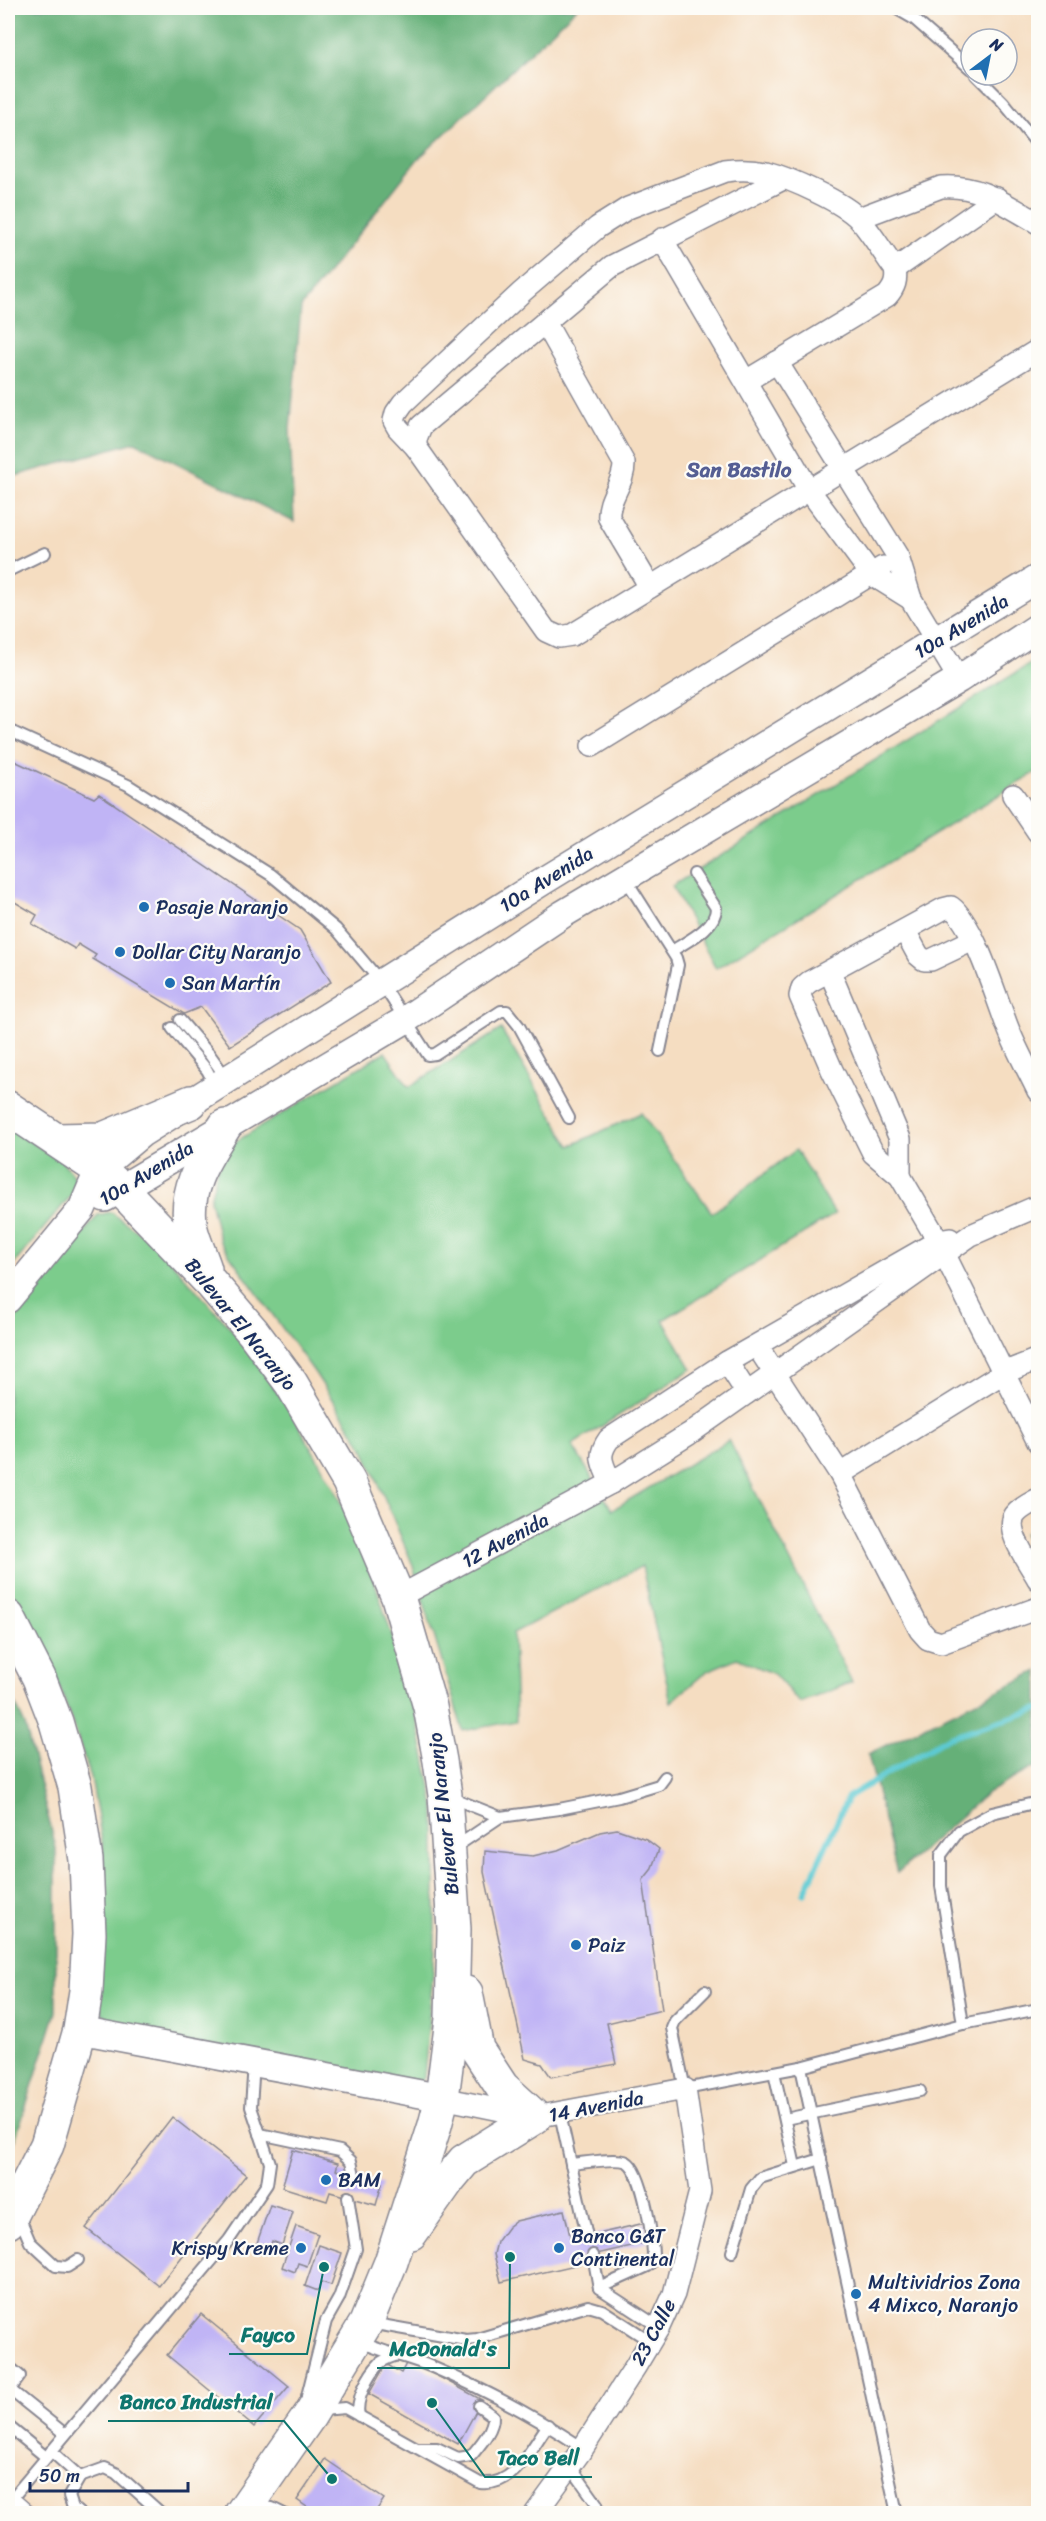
<svg xmlns="http://www.w3.org/2000/svg" width="1046" height="2521" font-family="Sriracha,sans-serif">
<style>
.green{fill:#7ccc8c;stroke:#4c7e75;stroke-width:1.5}
.forest{fill:#65b078;stroke:#40706b;stroke-width:1.5}
.lines{fill:none;stroke-linecap:round;stroke-linejoin:round}
.stream{stroke:#5dcad3;stroke-width:6}
.building{fill:#c0b4f5}
.service-casing{stroke:#888690;stroke-width:14}
.minor-casing{stroke:#888690;stroke-width:24}
.tertiary-casing{stroke:#888690;stroke-width:30}
.primary-casing{stroke:#888690;stroke-width:36}
.service{stroke:#fff;stroke-width:10}
.minor{stroke:#fff;stroke-width:21}
.tertiary{stroke:#fff;stroke-width:27}
.primary{stroke:#fff;stroke-width:33}
.poi-dot{fill:#1f6fb2;stroke:#fdfcf7;stroke-width:2}
.labels{text-anchor:middle;stroke-width:4.5;stroke-linejoin:round;paint-order:stroke}
.street-label{font-size:20px;fill:#1b2f5e;stroke:#fdfcf7}
.poi-label{font-size:20px;fill:#1b2f5e;stroke:#fdfcf7;text-anchor:start}
.neighbourhood-label{font-size:21px;font-weight:bold;fill:#555e93;stroke:#fdfcf7}
.leader{fill:none;stroke:#0f766e;stroke-width:2}
.callout-dot{fill:#0f766e;stroke:#fdfcf7;stroke-width:2}
.callout-label{font-size:21px;text-anchor:middle;font-weight:bold;fill:#0f766e;stroke:#fdfcf7;stroke-width:4.5;stroke-linejoin:round;paint-order:stroke}
</style>
<rect width="100%" height="100%" fill="#fdfcf7"/>
<filter id="ink" filterUnits="userSpaceOnUse"><feTurbulence type="fractalNoise" baseFrequency=".0167" numOctaves="2"/><feDisplacementMap in="SourceGraphic" scale="12" xChannelSelector="R" yChannelSelector="G"/><feConvolveMatrix kernelMatrix="1 2 1 2 8 2 1 2 1" color-interpolation-filters="sRGB"/></filter>
<filter id="wash" filterUnits="userSpaceOnUse"><feTurbulence type="fractalNoise" baseFrequency=".008" numOctaves="4" result="noise"/><feDisplacementMap in="SourceGraphic" scale="24" xChannelSelector="R" yChannelSelector="G"/><feGaussianBlur stdDeviation="1.35" result="paint"/><feColorMatrix in="noise" values="0 0 0 0 0 0 0 0 0 0 0 0 0 0 0 0 0 1.4 0 .05"/><feComposite in="paint" operator="in"/></filter>
<g filter="url(#wash)">
<rect width="100%" height="100%" fill="#f5ddc1"/>
<!-- green -->
<g class="green">
<path d="M1038,659V771L716,968L672,886Z"/>
<path d="M501,1029L570,1146L641,1113L712,1213L796,1150L835,1214L663,1320L692,1369L572,1445L612,1510L729,1440L852,1682L800,1703L774,1674L737,1658L707,1671L671,1702L642,1566L513,1633L516,1721L463,1731L412,1563L363,1447L315,1373L220,1242L210,1200L217,1170L233,1143L385,1052L409,1087Z"/>
<path d="M8,1127L63,1162L75,1177V1191L8,1271Z"/>
<path d="M111,1212L156,1245L241,1340L291,1412L339,1497L375,1583L413,1701L435,1806V1949L424,2078L418,2085L121,2030L101,2012L97,1997L105,1923L103,1847L91,1777L58,1682L16,1598L8,1587V1328L98,1215Z"/>
<path d="M1038,1526V1558L1024,1534Z"/>
</g>
<!-- forest -->
<g class="forest">
<path d="M8,8H577L417,160L301,307L290,429L294,522L135,442L8,478Z"/>
<path d="M1038,1671V1765L987,1793L897,1873L868,1754Z"/>
<path d="M8,1688L25,1725L56,1848V2012L8,2162Z"/>
</g>
<g class="lines">
<!-- stream -->
<path class="stream" d="M804,1894L848,1797L949,1737L1038,1709"/>
</g>
<g id="blocks">
<!-- building -->
<g class="building">
<path d="M8,758L94,798L99,794L300,930L331,982L230,1046L201,1007L184,1014L93,959L96,955L78,944L75,949L32,924L37,915L8,898Z"/>
<path d="M617,1829L646,1839L659,1849L651,1870L643,1880L662,2010L607,2023L616,2064L551,2077L542,2064L525,2059L484,1872L485,1851L533,1856L558,1850L600,1832Z"/>
<path d="M172,2117L246,2175L159,2286L86,2228Z"/>
<path d="M293,2150L338,2163L336,2170L382,2184L376,2205L330,2192L327,2201L282,2187Z"/>
<path d="M270,2205L293,2212L282,2245L272,2241L269,2250L256,2246Z"/>
<path d="M564,2210L571,2240L645,2223L649,2242L579,2258L580,2264L501,2282L494,2254L497,2242L508,2227L516,2221Z"/>
<path d="M296,2226L318,2234L307,2266L298,2263L295,2272L282,2267Z"/>
<path d="M319,2245L342,2253L331,2285L321,2282L318,2291L305,2286Z"/>
<path d="M201,2314L289,2386L254,2427L167,2355Z"/>
<path d="M408,2360L482,2400L458,2444L369,2394L386,2364L401,2373Z"/>
<path d="M325,2459L384,2499L374,2514H317L297,2500Z"/>
</g>
</g>
</g>
<g filter="url(#ink)">
<use href="#blocks" fill-opacity="0" stroke="#888690" stroke-width="1.5"/>
<g class="lines">
<!-- service casing -->
<g class="service-casing">
<g id="service">
<path d="M895,8L914,19L971,69"/>
<path d="M976,75L1003,102L1038,145"/>
<path d="M8,571L45,553"/>
<path d="M8,730L128,785L271,875L336,929L381,982L428,1055L435,1054L501,1011H507L519,1026L569,1118"/>
<path d="M625,878L676,958L678,965L660,1051"/>
<path d="M672,951C687,941 716,928 716,908L694,874"/>
<path d="M180,1020L210,1055L227,1079"/>
<path d="M172,1028L207,1070L216,1087"/>
<path d="M450,1797L500,1817"/>
<path d="M454,1848L500,1817L559,1809L619,1797L659,1785L665,1777"/>
<path d="M705,1991L675,2021L672,2028L685,2089L801,2067L963,2024L1038,2009"/>
<path d="M963,2024L941,1886V1855L959,1831L992,1813L1038,1802"/>
<path d="M801,2067L897,2514"/>
<path d="M774,2072L795,2166"/>
<path d="M560,2114L587,2236"/>
<path d="M785,2119L920,2091"/>
<path d="M260,2134L340,2151L351,2161L354,2175"/>
<path d="M571,2164C583,2163 616,2157 627,2162C643,2171 654,2242 653,2260L648,2266L599,2288"/>
<path d="M19,2216L30,2242L56,2266L67,2267L78,2260"/>
<path d="M732,2252L751,2189L760,2178L821,2159"/>
<path d="M593,2255L599,2288L659,2327"/>
<path d="M370,2323L466,2340L477,2339L588,2306L602,2310L650,2341"/>
<path d="M358,2341C382,2352 408,2357 432,2367C482,2388 537,2418 583,2448"/>
<path d="M8,2366L20,2376L8,2392"/>
<path d="M9,2389L65,2434"/>
<path d="M307,2396L326,2321L339,2298L356,2249L348,2197"/>
<path d="M322,2410L345,2408L480,2483C515,2487 530,2449 548,2425"/>
<path d="M359,2416C355,2400 368,2375 380,2363C385,2359 391,2357 398,2355"/>
<path d="M8,2426L46,2457"/>
<path d="M420,2448H437L458,2458L471,2456C479,2446 494,2430 493,2416L479,2406"/>
<path d="M51,2451L80,2477"/>
<path d="M570,2466L597,2504L598,2514"/>
<path d="M8,2503L229,2240L267,2184L270,2163L251,2107L254,2063"/>
<path d="M254,2506L272,2508L284,2514"/>
<path d="M80,2514L73,2508L69,2496L80,2477L105,2468L116,2473L162,2514"/>
</g>
</g>
<!-- minor casing -->
<g class="minor-casing">
<g id="minor">
<path d="M783,179L612,266L421,426L416,439V447L546,631L559,637L572,635L1038,350"/>
<path d="M859,218L941,187C980,184 1006,205 1038,223"/>
<path d="M662,239L809,490L871,574L911,599"/>
<path d="M895,269L997,198"/>
<path d="M545,322L624,463C625,483 607,498 609,518L650,587"/>
<path d="M777,362L898,557L911,599L959,679"/>
<path d="M416,447L398,428L394,421L396,413L403,403L522,292L598,227L628,208L725,171C739,169 752,169 766,172C789,178 844,202 860,220C873,235 883,253 895,269C897,280 895,287 887,296L746,381"/>
<path d="M592,746L883,567"/>
<path d="M1013,795L1038,832"/>
<path d="M905,931L918,955L924,960H931L973,940"/>
<path d="M830,972L900,1139V1176"/>
<path d="M1038,1091C1028,1070 1016,1049 1008,1028C996,998 975,925 951,907L943,909L809,982L802,988L800,996L832,1070L873,1153L900,1176L938,1241L1038,1442"/>
<path d="M757,1346L840,1474L920,1630L928,1639L941,1643L1038,1608"/>
<path d="M727,1362L747,1393"/>
<path d="M840,1474L1003,1373L1038,1359"/>
<path d="M611,1483C603,1464 596,1457 609,1439L727,1362L938,1241L950,1239"/>
<path d="M1038,1499C1031,1503 1020,1508 1015,1515C1004,1531 1030,1564 1038,1579"/>
<path d="M398,1597L611,1483L689,1434L971,1235L1038,1206"/>
<path d="M442,2098L535,2117L685,2089L700,2191L674,2294L659,2327L635,2367L583,2448L535,2514"/>
<path d="M8,2500L24,2514"/>
</g>
</g>
<!-- tertiary casing -->
<g class="tertiary-casing">
<g id="tertiary">
<path d="M105,1198L405,1020L563,914L959,679L1038,627"/>
<path d="M8,1299L82,1209L99,1169L142,1133L543,881L1038,578"/>
<path d="M80,2030L442,2098"/>
</g>
</g>
<!-- primary casing -->
<g class="primary-casing">
<g id="primary">
<path d="M8,1108L99,1169L122,1190L210,1282L253,1332L291,1383L349,1482L398,1597L430,1707L440,1761L445,1795L454,1929L452,2019L442,2098L435,2125L391,2262L366,2323L310,2415L241,2514"/>
<path d="M57,1140L103,1139L191,1102"/>
<path d="M205,1269C201,1256 194,1242 191,1229C183,1189 204,1159 225,1126"/>
<path d="M8,1617L39,1678L56,1722L75,1787L86,1860L89,1934L86,1991L80,2030L47,2145L8,2222"/>
<path d="M411,2233L449,2179L464,2161L535,2117L502,2087L477,2049L466,1993"/>
</g>
</g>
<!-- service -->
<use href="#service" class="service"/>
<!-- minor -->
<use href="#minor" class="minor"/>
<!-- tertiary -->
<use href="#tertiary" class="tertiary"/>
<!-- primary -->
<use href="#primary" class="primary"/>
</g>
</g>
<!-- markers -->
<g class="poi-dot">
<circle cx="144" cy="907" r="6"/>
<circle cx="120" cy="952" r="6"/>
<circle cx="170" cy="983" r="6"/>
<circle cx="576" cy="1945" r="6"/>
<circle cx="326" cy="2180" r="6"/>
<circle cx="301" cy="2248" r="6"/>
<circle cx="559" cy="2248" r="6"/>
<circle cx="856" cy="2294" r="6"/>
</g>
<g class="labels">
<!-- street labels -->
<g class="street-label">
<text transform="translate(961 626) rotate(-31)" y="7">10a Avenida</text>
<text transform="translate(546 879) rotate(-32)" y="7">10a Avenida</text>
<text transform="translate(146 1173) rotate(-31)" y="7">10a Avenida</text>
<text transform="translate(241 1324) rotate(51)" y="7">Bulevar El Naranjo</text>
<text transform="translate(505 1540) rotate(-28)" y="7">12 Avenida</text>
<text transform="translate(443 1814) rotate(-96)" y="7">Bulevar El Naranjo</text>
<text transform="translate(596 2106) rotate(-11)" y="7">14 Avenida</text>
<text transform="translate(653 2332) rotate(-62)" y="7">23 Calle</text>
</g>
<!-- poi labels -->
<g class="poi-label">
<text x="156" y="914">Pasaje Naranjo</text>
<text x="132" y="959">Dollar City Naranjo</text>
<text x="182" y="990">San Martín</text>
<text x="588" y="1952">Paiz</text>
<text x="338" y="2187">BAM</text>
<text x="571" y="2243">Banco G&amp;T<tspan x="571" dy="23">Continental</tspan></text>
<text x="289" y="2255" text-anchor="end">Krispy Kreme</text>
<text x="868" y="2289">Multividrios Zona<tspan x="868" dy="23">4 Mixco, Naranjo</tspan></text>
</g>
<!-- neighbourhood labels -->
<g class="neighbourhood-label">
<text x="739" y="477">San Bastilo</text>
</g>
</g>
<!-- callouts -->
<path class="leader" d="M324 2267L307 2354H229M510 2257L509 2368H377M332 2479L284 2421H108M432 2403L485 2477H592"/>
<g class="callout-dot">
<circle cx="324" cy="2267" r="6"/>
<circle cx="510" cy="2257" r="6"/>
<circle cx="332" cy="2479" r="6"/>
<circle cx="432" cy="2403" r="6"/>
</g>
<g class="callout-label">
<text x="268" y="2342">Fayco</text>
<text x="443" y="2356">McDonald's</text>
<text x="196" y="2409">Banco Industrial</text>
<text x="538" y="2465">Taco Bell</text>
</g>
<!-- margin -->
<rect width="1046" height="2521" fill="none" stroke="#fdfcf7" stroke-width="30"/>
<!-- north arrow -->
<g transform="translate(989 57) rotate(32)"><circle r="28" fill="#fdfcf7" stroke="#a3aaba" stroke-width="1.5"/>
<path d="M0-4.5L10 22L0 15L-10 22Z" fill="#1f6fb2"/>
<text y="-9" font-size="16" font-weight="bold" text-anchor="middle" fill="#1b2f5e">N</text>
</g>
<!-- scale -->
<path d="M30 2482v9h158v-9" fill="none" stroke="#1b2f5e" stroke-width="3"/>
<text x="39" y="2482" font-size="18" fill="#1b2f5e" stroke="#fdfcf7" stroke-width="4.5" paint-order="stroke">50 m</text>
</svg>
